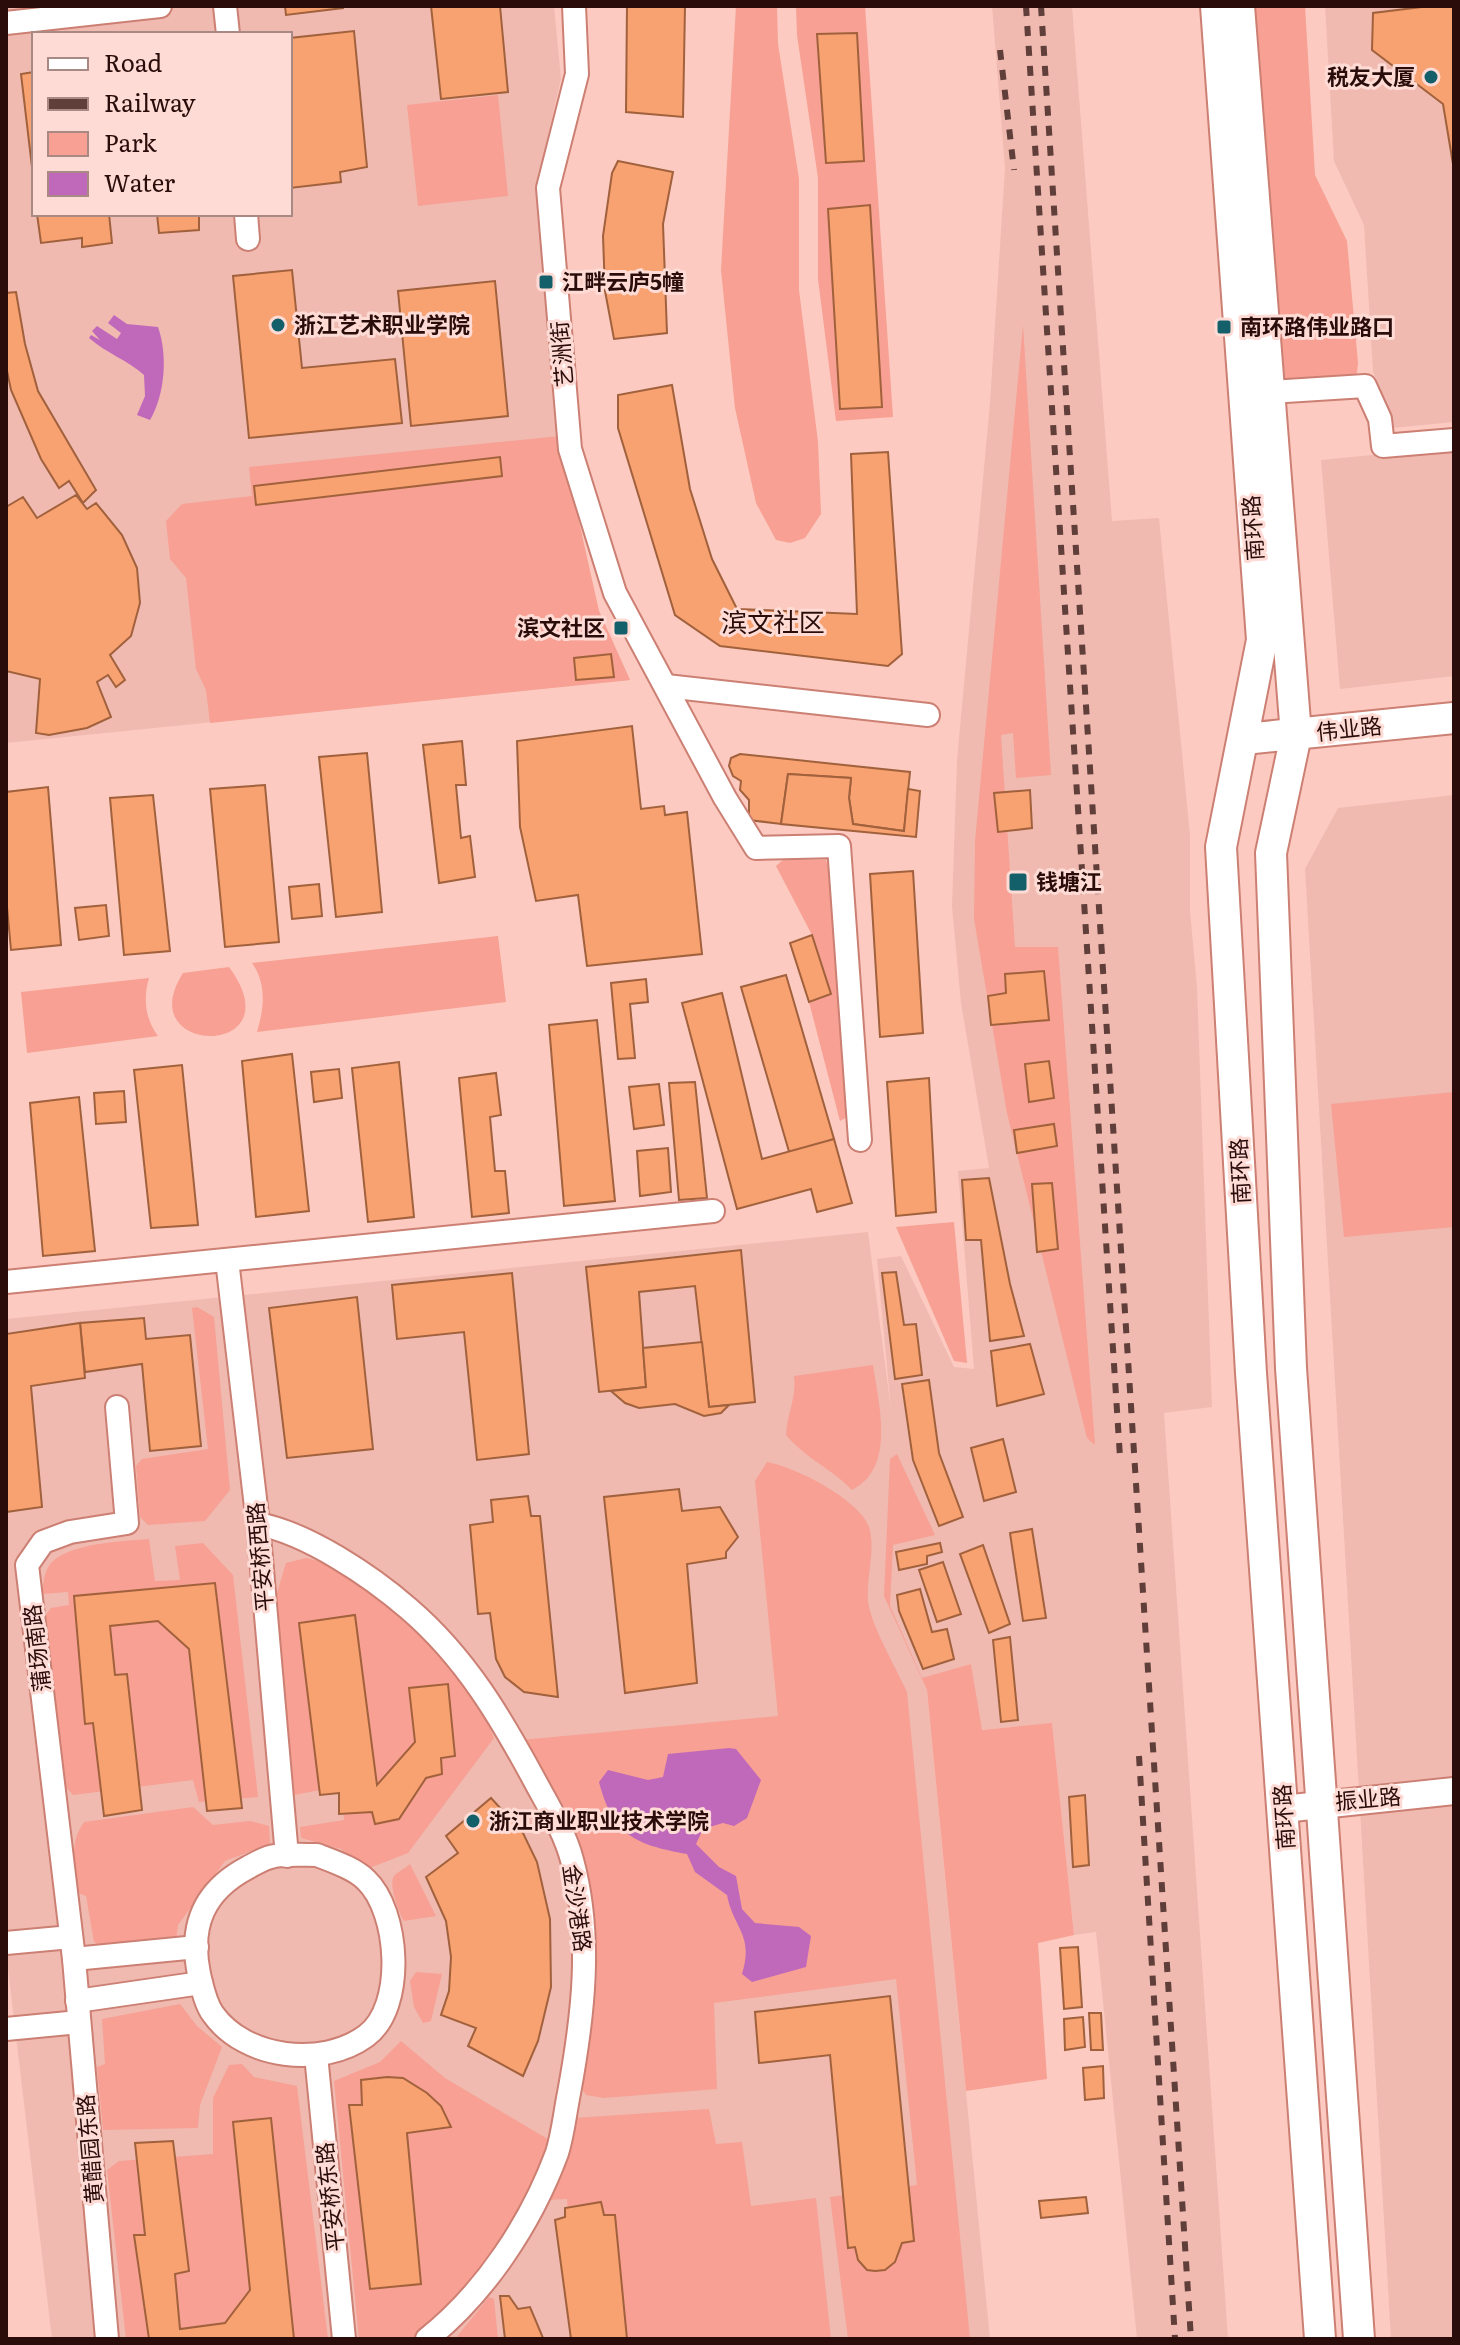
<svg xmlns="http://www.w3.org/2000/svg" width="1460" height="2345" font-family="Literata,'Noto Sans SC',serif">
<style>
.built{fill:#f0bab1;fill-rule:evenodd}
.green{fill:#f7a093}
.water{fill:#c069bb}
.building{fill:#f8a171;stroke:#a1613c;stroke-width:2}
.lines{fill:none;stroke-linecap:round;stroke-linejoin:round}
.minor-casing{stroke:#cc7f73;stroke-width:26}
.tertiary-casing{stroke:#cc7f73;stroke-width:30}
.secondary-casing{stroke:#cc7f73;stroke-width:34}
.minor{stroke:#fff;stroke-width:22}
.tertiary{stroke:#fff;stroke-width:26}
.secondary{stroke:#fff;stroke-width:30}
.rail{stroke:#603e39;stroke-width:6;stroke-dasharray:10 10;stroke-linecap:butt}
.poi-dot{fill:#13606b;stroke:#fedbd5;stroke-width:3}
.labels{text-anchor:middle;stroke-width:6;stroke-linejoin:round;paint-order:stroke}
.poi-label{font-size:22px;font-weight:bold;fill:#2a0d0a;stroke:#fedbd5;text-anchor:start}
.street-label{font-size:22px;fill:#2a0d0a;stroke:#fedbd5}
.quarter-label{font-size:26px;fill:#2a0d0a;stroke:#fedbd5}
</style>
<rect width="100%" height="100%" fill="#fccac1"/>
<!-- built -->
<g class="built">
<path d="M6,6H554L561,79L537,183L561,450L599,611L630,680L6,743ZM34,34H290V214H34Z"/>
<path d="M992,6H1072L1112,521L1159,518L1190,835V911L1197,987L1212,1407L1164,1413L1228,2339H1137L1096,1932L1074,1935L1052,1724L981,1730L971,1664L922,1679L927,1690L990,2339H52L6,1952V1319L868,1232L891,1410L877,1259L901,1256L954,1367L974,1369L958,1171L989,1168L961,1003L952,907L957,760L990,403L1005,168Z"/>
<path d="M1325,6H1454V422L1392,428L1373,371L1364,225L1334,161Z"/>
<path d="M1454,447V676L1340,689L1321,460Z"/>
<path d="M1454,795V2339H1391L1305,869L1338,808Z"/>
</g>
<!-- green -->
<g class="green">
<path d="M736,6H777L778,44L799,179V290L818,442L821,514L805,538L790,543L776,540L756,503L735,408L721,270Z"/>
<path d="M796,6H865L893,417L836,421L818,279V178L797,35Z"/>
<path d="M1254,6H1305L1315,175L1347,241L1358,363L1357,373L1344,384L1285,380Z"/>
<path d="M498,95L508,196L418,206L407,105Z"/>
<path d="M1023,325L1051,775L1016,778L1013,733L1001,735L1015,947H1058L1095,1445L1087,1438L1007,1113L974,919L975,841Z"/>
<path d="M560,436L599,611L630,680L210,723L206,690L196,669L186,578L170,559L166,521L182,504L252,496L249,467Z"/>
<path d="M784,859L826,860L830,872L847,1117L840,1121L809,1002L831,994L812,935L776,866Z"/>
<path d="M498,936L506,1002L257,1032C264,1009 267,984 252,963Z"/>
<path d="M229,967C297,1059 129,1057 183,973Z"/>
<path d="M149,978C143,998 145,1019 158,1036L27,1053L21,992Z"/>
<path d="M1454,1092V1227L1344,1237L1331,1104Z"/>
<path d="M954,1222L967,1363L954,1361L896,1227Z"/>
<path d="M197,1307L214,1317L230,1490L205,1521L148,1525L140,1517L136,1466L142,1459L208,1449L192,1308Z"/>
<path d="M873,1365C879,1406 896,1468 852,1490C832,1469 805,1458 786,1435C787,1414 797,1396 794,1376Z"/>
<path d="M897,1454L935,1535L893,1545L890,1606L922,1678L971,1664L982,1730L1052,1723L1074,1935L1038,1943L1047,2079L966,2091L927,1690L884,1596L890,1459Z"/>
<path d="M767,1462C795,1467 859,1499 869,1527C876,1549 866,1578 868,1601C870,1623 897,1670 907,1692L970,2339H848L830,2197L917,2185L896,1979L714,2003L717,2089L604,2098L586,2095L578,2082C606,2000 603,1899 569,1818C558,1791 536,1765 521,1740L778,1716L755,1481Z"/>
<path d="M149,1539L155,1581L180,1580L175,1546L203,1543L233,1575L258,1797L199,1802L193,1780L73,1795L62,1783L44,1617L51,1608L69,1605L68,1592L42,1594C43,1585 44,1571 51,1563C70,1543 123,1541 149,1539Z"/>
<path d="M306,1558C375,1572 471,1672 494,1738L408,1853L367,1869L341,1849L301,1838L300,1827L344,1820L341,1786L294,1795L276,1596L286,1563Z"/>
<path d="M193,1807L213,1825L250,1821L269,1826L270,1844L225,1861L178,1925L176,1942L102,1946L94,1942L86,1896L78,1893C75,1867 68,1845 84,1822Z"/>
<path d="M410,1864L436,1916L404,1921C399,1913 388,1884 394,1876C397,1872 406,1868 410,1864Z"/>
<path d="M416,1972L442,1974L431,2021L423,2023L414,2007L410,1981Z"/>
<path d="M180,2004L197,2026L222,2047L200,2105L198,2128L103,2130L97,2067L105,2064L102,2019Z"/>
<path d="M401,2041L445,2078L551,2141L534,2188L488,2268L414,2339H359L334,2081L380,2062Z"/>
<path d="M242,2064L254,2077L297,2086L328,2339H126L107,2170L119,2161L213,2154V2098L229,2065Z"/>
<path d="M709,2109L716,2144L742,2142L751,2206L816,2198L831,2339H577L567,2199L547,2200L574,2118Z"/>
<path d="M489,2297L494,2299L498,2339H455Z"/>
</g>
<!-- water -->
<g class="water">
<path d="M114,315L127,324L158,327C168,355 165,395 150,420L137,415L145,396L144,375C129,361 106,353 89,338L91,335L100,340L92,331L97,326L117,339L121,333L108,323Z"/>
<path d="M729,1748L736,1749L761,1780L747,1818L734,1826L723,1823L703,1829L696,1844L719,1867L736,1876L742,1909L755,1923L799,1927L811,1936L806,1967L752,1982L742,1974C754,1934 734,1930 727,1895L695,1872L687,1854C637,1845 613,1836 599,1782L608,1770L648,1780L663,1777L668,1754Z"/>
</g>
<!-- building -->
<g class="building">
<path d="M285,6H343V8L286,15Z"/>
<path d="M431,6H500L508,92L441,99Z"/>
<path d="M627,6H685L683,117L626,112Z"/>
<path d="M1430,6H1454V170L1443,104L1372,50L1373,13Z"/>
<path d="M354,31L367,167L340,172L341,182L290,188V38Z"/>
<path d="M857,33L864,161L826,163L817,34Z"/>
<path d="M34,72V184L21,74Z"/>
<path d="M618,161L673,172L663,224L667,333L614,339L605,291L603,236L612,173Z"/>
<path d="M870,205L882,407L840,409L828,209Z"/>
<path d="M37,214H109L112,243L82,247V238L41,243Z"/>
<path d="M157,214H199V230L159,233Z"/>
<path d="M292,270L302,368L395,359L402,423L249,438L233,276Z"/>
<path d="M495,281L508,416L411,426L398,291Z"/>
<path d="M16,292L25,344L38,391L96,490L83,503L69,481L59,488L41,459L11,390L6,366V293Z"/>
<path d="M672,385L690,489L712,559L737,609L857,614L851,454L888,452L902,654L888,666L720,646L675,615L618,428V395Z"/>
<path d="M500,457L502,476L256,505L254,486Z"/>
<path d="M76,495L87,509L96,503L122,535L137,568L140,603L131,636L110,655L125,680L116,687L108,675L97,682L111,717L87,728L49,735L36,733L40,679L6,671V507L23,497L37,518Z"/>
<path d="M611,654L614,677L576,680L574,658Z"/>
<path d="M632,726L641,809L664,806L665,815L687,812L702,954L587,966L578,895L536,901L520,827L517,741Z"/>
<path d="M462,741L466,785H456L461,838L470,836L475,877L439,883L423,745Z"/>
<path d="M367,753L382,912L336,917L319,757Z"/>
<path d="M740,754L910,772L904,831L853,824L849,798L851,778L788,774L781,824L749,820V800L740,790L741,781L733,776L729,766L731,758Z"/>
<path d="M788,774L851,778L849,798L853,824L904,831L908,789L920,791L916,837L781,824Z"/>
<path d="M265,785L279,942L225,947L210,789Z"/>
<path d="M48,787L61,945L11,950L6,896V792Z"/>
<path d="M1030,790L1032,828L998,832L994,793Z"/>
<path d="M153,795L170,951L124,955L110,798Z"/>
<path d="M913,871L923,1033L880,1037L870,874Z"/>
<path d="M319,884L322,916L292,919L289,887Z"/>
<path d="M106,905L109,936L79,940L75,908Z"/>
<path d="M812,935L831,994L809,1002L790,943Z"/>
<path d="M1044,971L1049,1020L991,1025L988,996L1006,993L1005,974Z"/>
<path d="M786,975L834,1139L790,1155L741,987Z"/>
<path d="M646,979L648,1002L630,1004L635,1058L618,1059L611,983Z"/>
<path d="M722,993L762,1159L834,1139L852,1203L817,1212L811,1189L737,1209L682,1003Z"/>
<path d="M597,1020L615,1201L564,1206L549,1025Z"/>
<path d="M292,1054L309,1211L256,1217L242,1061Z"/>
<path d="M1049,1061L1054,1098L1029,1102L1025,1064Z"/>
<path d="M399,1062L414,1217L368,1222L352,1068Z"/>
<path d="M182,1065L198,1225L151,1228L134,1070Z"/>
<path d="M339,1069L342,1098L314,1102L311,1072Z"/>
<path d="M496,1073L501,1115L490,1117L495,1171H505L509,1213L472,1217L459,1078Z"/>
<path d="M929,1078L936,1212L896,1216L887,1082Z"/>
<path d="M695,1082L707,1198L679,1200L669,1083Z"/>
<path d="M659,1084L664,1125L634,1129L629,1087Z"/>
<path d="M124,1091L126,1122L96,1124L94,1093Z"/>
<path d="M79,1097L95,1251L43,1256L30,1103Z"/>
<path d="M1054,1124L1057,1146L1017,1153L1014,1130Z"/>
<path d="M668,1148L671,1192L640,1196L637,1151Z"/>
<path d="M989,1178L1010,1284L1024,1336L990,1341L981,1240H966L962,1180Z"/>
<path d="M1052,1183L1058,1249L1037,1252L1032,1184Z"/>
<path d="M741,1250L755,1402L709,1407L695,1286L639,1292L646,1387L599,1392L586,1267Z"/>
<path d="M896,1272L904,1325L916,1324L922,1375L895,1379L882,1273Z"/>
<path d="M512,1273L529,1454L477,1460L464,1332L397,1339L392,1285Z"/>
<path d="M357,1297L373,1449L287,1458L269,1308Z"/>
<path d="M144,1318L146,1339L190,1335L201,1446L150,1451L142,1364L85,1372L80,1323Z"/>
<path d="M80,1323L85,1378L31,1386L42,1507L6,1512V1334Z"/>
<path d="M702,1342L709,1407L729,1405L721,1413L704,1416L675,1404L639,1408L625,1403L611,1391L646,1387L643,1348Z"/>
<path d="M1030,1344L1044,1394L997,1406L991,1351Z"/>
<path d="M929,1380L939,1453L963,1517L939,1526L913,1460L902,1384Z"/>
<path d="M1003,1439L1016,1492L984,1501L971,1448Z"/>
<path d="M679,1489L682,1511L720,1507L738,1537L726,1552V1558L687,1564L697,1683L625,1693L604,1497Z"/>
<path d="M528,1496L531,1516H540L558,1697L524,1692L505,1677L496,1659L490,1613L478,1614L470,1525L493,1522L491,1500Z"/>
<path d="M1032,1529L1046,1618L1023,1621L1010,1533Z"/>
<path d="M940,1543L942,1552L927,1556V1564L899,1570L896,1552Z"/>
<path d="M983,1545L1010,1624L989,1633L960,1554Z"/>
<path d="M943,1562L961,1614L937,1622L919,1570Z"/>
<path d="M215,1583L242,1808L207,1811L189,1649L158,1621L110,1626L115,1675L127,1674L142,1810L104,1816L93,1723L85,1724L74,1596Z"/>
<path d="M920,1589L932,1632L947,1629L954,1659L923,1669L899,1611L897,1595Z"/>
<path d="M355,1615L377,1785L415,1742L409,1688L448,1684L455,1756L441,1758L442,1774L426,1778L399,1819L375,1824L372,1812L339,1814V1793L320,1795L299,1623Z"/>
<path d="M1010,1637L1018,1720L1001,1722L993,1640Z"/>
<path d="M1085,1795L1089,1865L1073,1867L1069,1797Z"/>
<path d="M491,1798L523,1833L537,1862L550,1919L551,1987L538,2041L523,2076L468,2046L476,2028L441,2015L449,1991L451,1957L446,1921L426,1877L458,1853L446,1836Z"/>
<path d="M1078,1947L1082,2007L1064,2009L1060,1948Z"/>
<path d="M890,1996L914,2241L902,2243L895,2262L885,2270L875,2271L867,2270L858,2260L855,2247L848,2248L830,2055L759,2063L755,2012Z"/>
<path d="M1089,2013H1101L1103,2050H1091Z"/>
<path d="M1083,2017L1085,2047L1065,2050L1064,2019Z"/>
<path d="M1103,2066L1104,2098L1085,2100L1083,2068Z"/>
<path d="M387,2077L403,2078L427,2093L441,2106L451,2127L407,2133L421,2284L370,2289L349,2105H362L361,2080Z"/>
<path d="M271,2118L294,2339H149L134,2235H145L135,2143L173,2141L189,2271L175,2274L180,2329L225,2323L250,2290L233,2122Z"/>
<path d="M1086,2197L1088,2213L1041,2218L1039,2201Z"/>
<path d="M601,2202L604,2215H615L627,2339H571L555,2220L565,2217V2208Z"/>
<path d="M500,2296H509L518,2309L530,2307L543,2338L571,2339H505Z"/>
</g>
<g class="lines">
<!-- minor casing -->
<g class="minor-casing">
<g id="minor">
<path d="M225,6L228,34"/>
<path d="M574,6L577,74L548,188L570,449L615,593L725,798L756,848L839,846L860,1140"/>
<path d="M6,23L160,6"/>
<path d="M246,214L248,239"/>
<path d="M1270,392L1365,386L1380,419L1383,446L1454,440"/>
<path d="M666,686L928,715"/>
<path d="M227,1260L258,1524L287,1856"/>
<path d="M6,1282L713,1211"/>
<path d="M258,1524C307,1533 371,1576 409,1609C466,1658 501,1718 536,1783C549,1807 565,1833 572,1860C593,1937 583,2017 569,2093C565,2113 563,2134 557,2153C531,2223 485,2293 427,2339"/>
<path d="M317,1855C332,1861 354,1868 366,1880C399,1911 406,2007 366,2036C322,2068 245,2059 213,2014C205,2003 202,1986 199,1974C189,1925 204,1891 247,1868C255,1864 265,1857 275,1856C288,1854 303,1855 317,1855Z"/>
<path d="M6,1943L71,1937"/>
<path d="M74,1959L197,1947"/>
<path d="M77,2001L201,1983"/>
<path d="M6,2029L79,2022"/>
<path d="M316,2055L344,2339"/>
<path d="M107,2339L74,1959L27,1565L43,1542L70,1532L127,1523L117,1407"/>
</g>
</g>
<!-- tertiary casing -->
<g class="tertiary-casing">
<path id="tertiary" d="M1283,1809L1454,1791"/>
</g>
<!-- secondary casing -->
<g class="secondary-casing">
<g id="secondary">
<path d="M1216,6L1262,640L1221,847L1251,1373L1320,2339"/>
<path d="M1239,6L1296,735L1271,853L1291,1368L1359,2339"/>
<path d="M1244,739L1454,718"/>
</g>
</g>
<!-- minor -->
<use href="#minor" class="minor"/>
<!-- tertiary -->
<use href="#tertiary" class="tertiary"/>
<!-- secondary -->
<use href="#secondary" class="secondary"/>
<!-- rail -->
<g class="rail">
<path d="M1026,6L1120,1457"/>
<path d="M1041,6L1191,2339"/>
<path d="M1000,50L1014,170"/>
<path d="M1139,1756L1175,2339"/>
</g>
</g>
<!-- markers -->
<g class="poi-dot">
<circle cx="1431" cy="77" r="8"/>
<rect x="538" y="274" width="16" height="16" rx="4"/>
<circle cx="278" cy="325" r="8"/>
<rect x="1216" y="319" width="16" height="16" rx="4"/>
<rect x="613" y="620" width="16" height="16" rx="4"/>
<rect x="1008" y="872" width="20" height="20" rx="4"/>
<circle cx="473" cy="1821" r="8"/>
</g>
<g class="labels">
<!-- poi labels -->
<g class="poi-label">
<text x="1415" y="85" text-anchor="end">税友大厦</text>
<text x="562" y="290">江畔云庐5幢</text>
<text x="294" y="333">浙江艺术职业学院</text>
<text x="1240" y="335">南环路伟业路口</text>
<text x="605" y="636" text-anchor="end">滨文社区</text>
<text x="1036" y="890">钱塘江</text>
<text x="489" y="1829">浙江商业职业技术学院</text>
</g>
<!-- street labels -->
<g class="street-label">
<text transform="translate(562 354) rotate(-95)" y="8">艺洲街</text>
<text transform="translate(1253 528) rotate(-94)" y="8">南环路</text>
<text transform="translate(1349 729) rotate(-6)" y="8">伟业路</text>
<text transform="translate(1240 1171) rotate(-93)" y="8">南环路</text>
<text transform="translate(260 1557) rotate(-95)" y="8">平安桥西路</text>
<text transform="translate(37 1648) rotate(-97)" y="8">蒲场南路</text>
<text transform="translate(1368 1799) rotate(-5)" y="8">振业路</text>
<text transform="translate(1284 1817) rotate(-94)" y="8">南环路</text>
<text transform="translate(577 1908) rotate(82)" y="8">金沙港路</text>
<text transform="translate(90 2149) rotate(-95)" y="8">黄醋园东路</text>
<text transform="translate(330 2197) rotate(-96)" y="8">平安桥东路</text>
</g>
<!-- quarter labels -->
<g class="quarter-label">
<text x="773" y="632">滨文社区</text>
</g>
</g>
<!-- border -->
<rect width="1460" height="2345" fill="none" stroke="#2a0d0a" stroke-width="16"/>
<!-- legend -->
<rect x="32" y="32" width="260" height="184" fill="#fedbd5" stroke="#a98984" stroke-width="2"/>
<rect x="48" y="58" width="40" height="12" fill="#ffffff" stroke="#a98984" stroke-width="2"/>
<text x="104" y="72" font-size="24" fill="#2a0d0a">Road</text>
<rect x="48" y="98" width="40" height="12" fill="#603e39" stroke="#a98984" stroke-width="2"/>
<text x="104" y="112" font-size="24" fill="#2a0d0a">Railway</text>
<rect x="48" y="132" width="40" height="24" fill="#f7a093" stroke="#a98984" stroke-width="2"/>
<text x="104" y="152" font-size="24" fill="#2a0d0a">Park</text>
<rect x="48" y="172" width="40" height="24" fill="#c069bb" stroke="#a98984" stroke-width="2"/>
<text x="104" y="192" font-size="24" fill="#2a0d0a">Water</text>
</svg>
